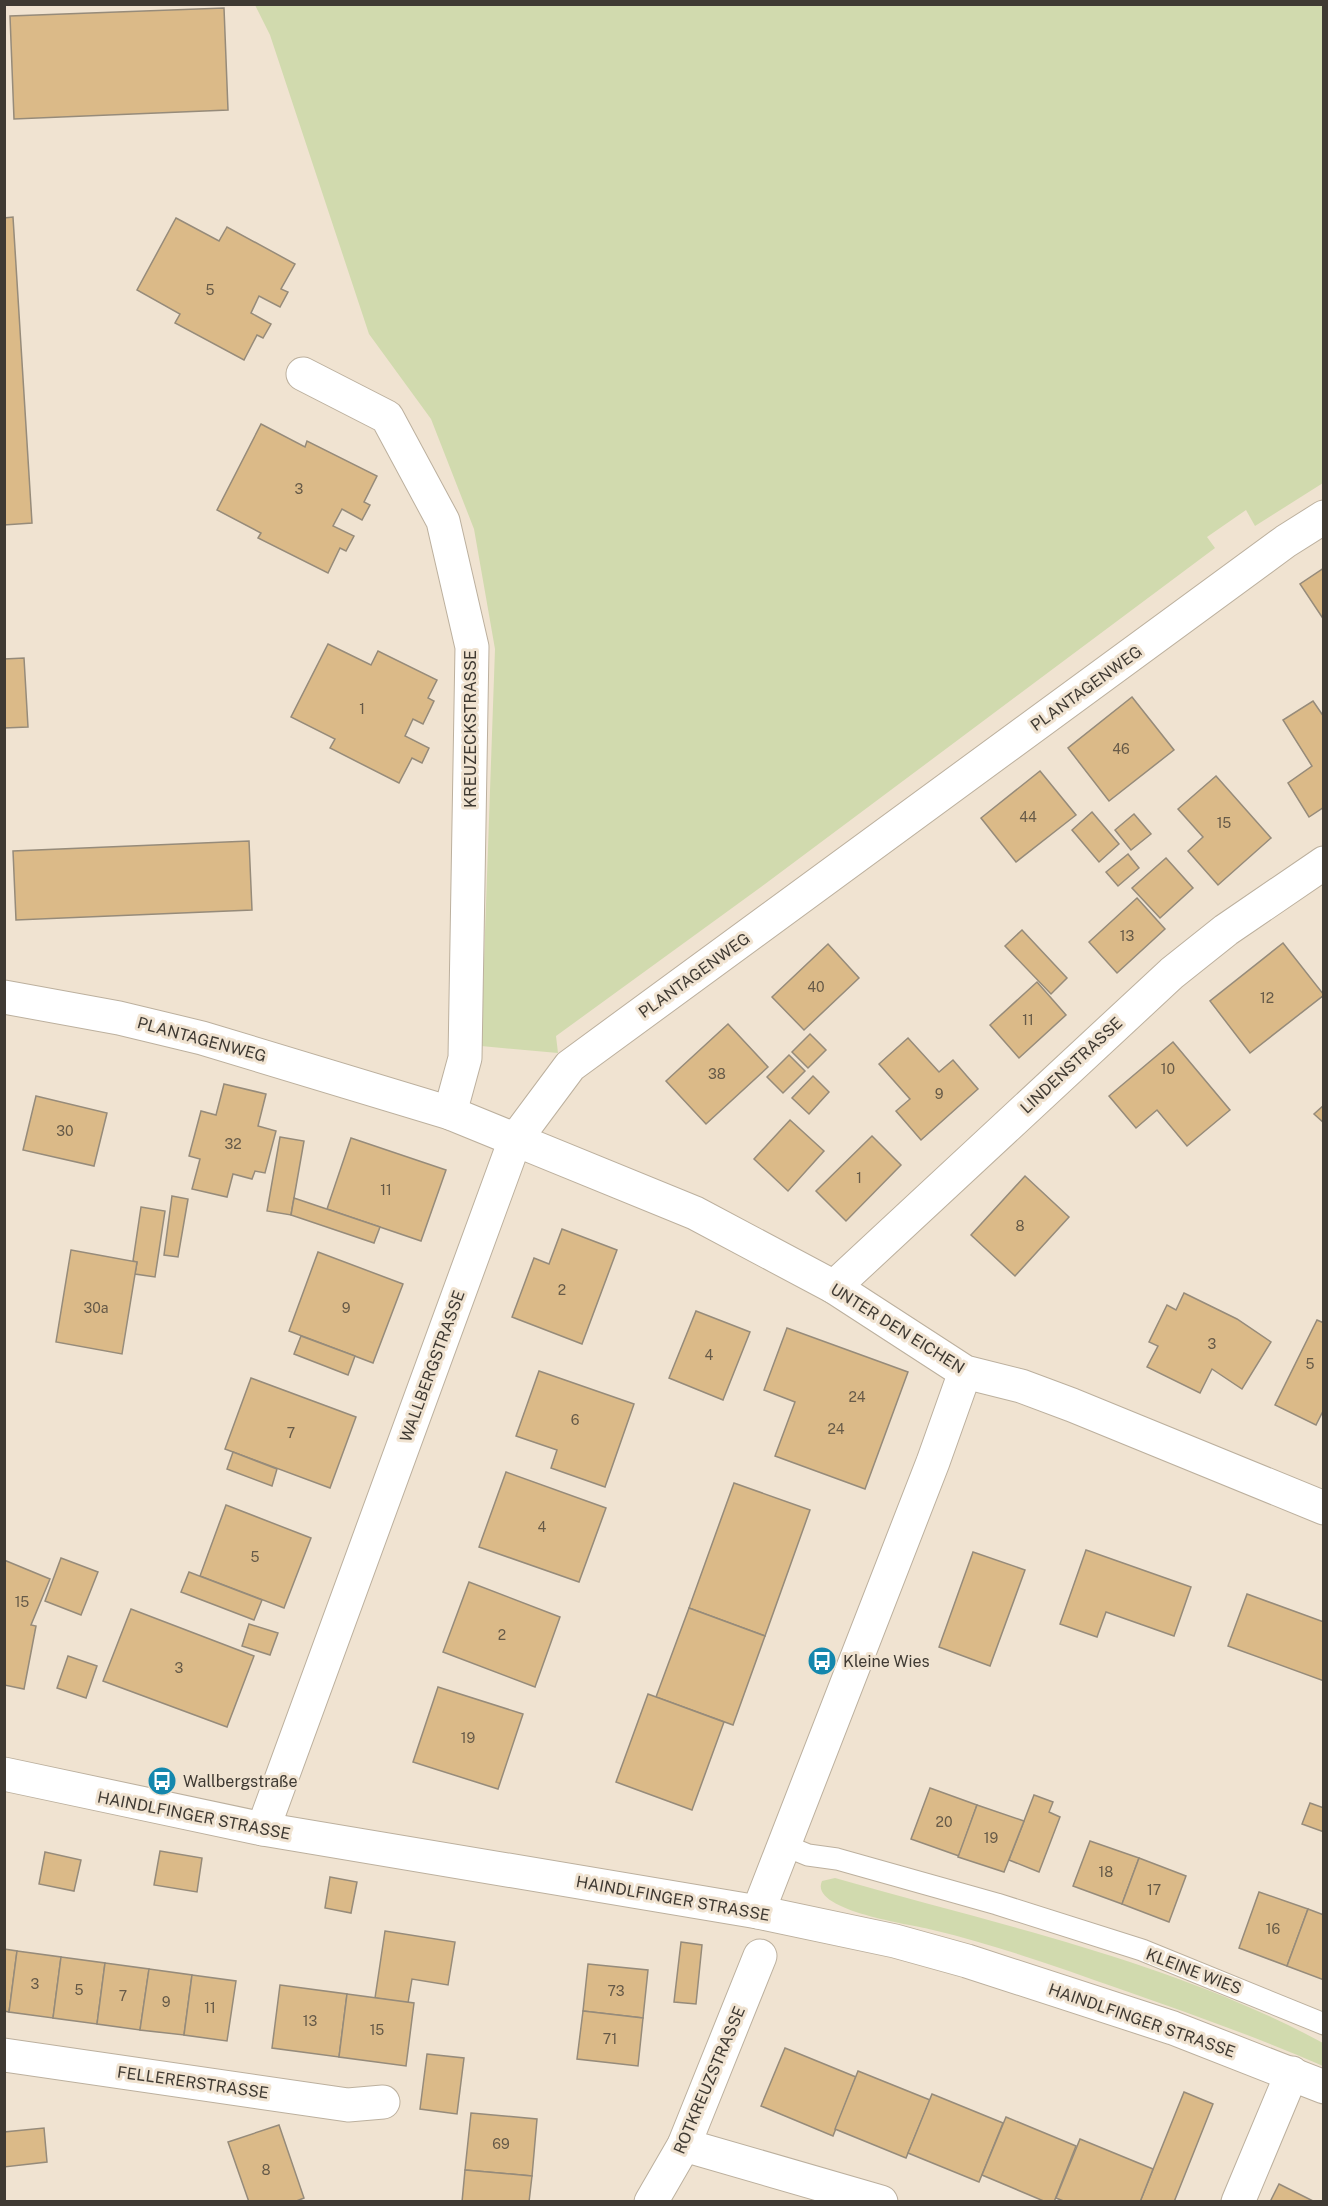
<svg xmlns="http://www.w3.org/2000/svg" width="1328" height="2206" font-family="'Public Sans',sans-serif">
<style>
.green{fill:#d1daae}
.building{fill:#dbba88;stroke:#968b7a;stroke-width:1.5}
.lines{fill:none;stroke-linecap:round;stroke-linejoin:round}
.service-casing{stroke:#bcb09e;stroke-width:23}
.minor-casing{stroke:#bcb09e;stroke-width:35}
.tertiary-casing{stroke:#bcb09e;stroke-width:35}
.service{stroke:#fff;stroke-width:21}
.minor{stroke:#fff;stroke-width:33}
.tertiary{stroke:#fff;stroke-width:33}
.labels{text-anchor:middle;stroke-width:6;stroke-linejoin:round;paint-order:stroke}
.number-label{font-size:14px;fill:#665a48}
.street-label{font-size:16px;fill:#3f3a33;stroke:#f0e3d1}
.poi-label{font-size:16px;fill:#3f3a33;stroke:#f0e3d1;text-anchor:start}
</style>
<rect width="100%" height="100%" fill="#f0e3d1"/>
<!-- green -->
<g class="green">
<path d="M255,5H1323V483L1255,526L1246,510L1207,537L1215,548L761,887L556,1036L558,1053L481,1046L495,649L474,529L431,419L369,334L270,35Z"/>
<path d="M835,1878C999,1925 1172,1961 1323,2043V2066C1257,2037 1188,2013 1120,1989C1058,1967 996,1945 933,1930C914,1925 808,1911 822,1881Z"/>
</g>
<!-- building -->
<g class="building">
<path d="M224,8L228,110L14,119L10,16Z"/>
<path d="M13,217L32,523L4,525V218Z"/>
<path d="M176,218L219,241L227,227L295,264L281,289L288,292L280,307L259,296L251,313L271,324L263,338L257,335L244,360L175,323L180,314L137,290Z"/>
<path d="M261,424L305,447L307,441L377,476L364,502L370,505L362,520L342,509L333,526L354,536L346,551L340,548L328,573L258,538L261,533L217,510Z"/>
<path d="M1324,568V620L1300,584Z"/>
<path d="M328,644L371,665L378,651L437,680L428,698L434,701L423,724L413,719L405,736L429,748L422,763L412,758L399,783L330,748L335,739L291,717Z"/>
<path d="M24,658L28,727L4,728V659Z"/>
<path d="M1132,697L1174,750L1109,801L1068,748Z"/>
<path d="M1313,701L1324,717V807L1309,817L1288,783L1312,766L1283,720Z"/>
<path d="M1040,771L1076,815L1016,862L981,818Z"/>
<path d="M1216,776L1271,838L1218,885L1188,851L1203,837L1178,809Z"/>
<path d="M1092,812L1119,844L1099,862L1072,830Z"/>
<path d="M1134,814L1151,834L1131,850L1115,830Z"/>
<path d="M249,841L252,910L16,920L13,851Z"/>
<path d="M1128,854L1139,868L1118,886L1106,872Z"/>
<path d="M1166,858L1193,888L1160,918L1132,888Z"/>
<path d="M1137,898L1165,929L1117,973L1089,942Z"/>
<path d="M1022,930L1067,978L1051,994L1005,946Z"/>
<path d="M1283,943L1324,995L1250,1053L1210,1001Z"/>
<path d="M828,944L859,978L804,1030L772,997Z"/>
<path d="M1037,982L1066,1015L1019,1058L990,1025Z"/>
<path d="M728,1024L768,1067L706,1124L666,1081Z"/>
<path d="M810,1034L826,1050L808,1068L792,1052Z"/>
<path d="M908,1038L939,1072L953,1060L978,1089L921,1140L896,1111L910,1099L879,1064Z"/>
<path d="M1173,1042L1230,1110L1187,1146L1157,1110L1136,1128L1109,1096Z"/>
<path d="M789,1055L805,1071L783,1093L767,1077Z"/>
<path d="M813,1076L829,1092L809,1114L792,1098Z"/>
<path d="M224,1084L266,1094L258,1126L276,1131L265,1173L255,1171L252,1179L233,1174L227,1197L192,1189L200,1159L189,1156L201,1111L216,1115Z"/>
<path d="M36,1096L107,1113L94,1166L23,1150Z"/>
<path d="M1324,1105V1123L1314,1114Z"/>
<path d="M790,1120L824,1151L788,1191L754,1159Z"/>
<path d="M872,1136L901,1165L846,1221L816,1191Z"/>
<path d="M280,1137L304,1141L291,1215L267,1211Z"/>
<path d="M351,1138L446,1170L421,1241L327,1209Z"/>
<path d="M1025,1176L1069,1217L1015,1276L971,1235Z"/>
<path d="M172,1196L188,1199L178,1257L164,1255Z"/>
<path d="M294,1198L380,1227L374,1243L291,1215Z"/>
<path d="M141,1207L165,1211L155,1277L135,1274L137,1262L133,1261Z"/>
<path d="M562,1229L617,1250L582,1344L512,1317L534,1258L549,1264Z"/>
<path d="M71,1250L137,1262L122,1354L56,1342Z"/>
<path d="M318,1252L403,1284L373,1363L289,1331Z"/>
<path d="M1184,1293L1237,1319L1271,1342L1242,1389L1212,1369L1200,1393L1147,1367L1158,1346L1149,1342L1167,1305L1176,1310Z"/>
<path d="M696,1311L750,1332L723,1400L669,1378Z"/>
<path d="M1317,1320L1324,1323V1409L1316,1425L1275,1405Z"/>
<path d="M787,1328L908,1372L865,1489L775,1456L795,1402L764,1390Z"/>
<path d="M301,1336L355,1356L348,1375L294,1354Z"/>
<path d="M539,1371L634,1404L605,1487L551,1468L557,1450L516,1436Z"/>
<path d="M251,1378L356,1417L330,1488L225,1449Z"/>
<path d="M233,1452L277,1469L272,1486L227,1469Z"/>
<path d="M506,1472L606,1508L579,1582L479,1547Z"/>
<path d="M734,1483L810,1510L765,1636L689,1608Z"/>
<path d="M226,1505L311,1538L284,1608L200,1576Z"/>
<path d="M1086,1550L1191,1587L1174,1636L1106,1612L1097,1637L1060,1624Z"/>
<path d="M973,1552L1025,1570L990,1666L939,1647Z"/>
<path d="M61,1558L98,1572L81,1615L45,1601Z"/>
<path d="M4,1560L50,1579L31,1625L36,1626L24,1689L4,1685Z"/>
<path d="M189,1572L262,1600L254,1620L181,1592Z"/>
<path d="M469,1582L560,1617L535,1687L443,1652Z"/>
<path d="M1247,1594L1324,1622V1681L1228,1646Z"/>
<path d="M689,1608L765,1636L733,1725L656,1697Z"/>
<path d="M131,1609L254,1656L227,1727L103,1681Z"/>
<path d="M249,1624L278,1633L270,1655L242,1646Z"/>
<path d="M68,1656L97,1666L86,1698L57,1688Z"/>
<path d="M438,1687L523,1714L498,1789L413,1762Z"/>
<path d="M648,1694L724,1722L692,1810L616,1782Z"/>
<path d="M930,1788L977,1805L959,1856L911,1839Z"/>
<path d="M1034,1795L1053,1802L1049,1812L1060,1817L1039,1872L1009,1860Z"/>
<path d="M1310,1803L1324,1808V1832L1302,1824Z"/>
<path d="M977,1805L1024,1821L1004,1872L958,1857Z"/>
<path d="M1090,1841L1139,1858L1122,1904L1073,1886Z"/>
<path d="M160,1851L202,1858L197,1892L154,1885Z"/>
<path d="M45,1852L81,1860L74,1891L39,1884Z"/>
<path d="M1139,1858L1186,1876L1169,1922L1122,1904Z"/>
<path d="M330,1877L357,1882L351,1913L325,1908Z"/>
<path d="M1259,1892L1308,1909L1287,1966L1239,1948Z"/>
<path d="M1308,1909L1324,1915V1980L1287,1966Z"/>
<path d="M385,1931L455,1942L448,1985L412,1979L408,2003L375,1998Z"/>
<path d="M681,1942L702,1945L696,2004L674,2002Z"/>
<path d="M4,1949L17,1951L9,2012L4,2011Z"/>
<path d="M17,1951L61,1957L53,2018L9,2012Z"/>
<path d="M61,1957L105,1963L97,2024L53,2018Z"/>
<path d="M105,1963L149,1969L140,2030L97,2024Z"/>
<path d="M588,1964L648,1970L643,2018L583,2011Z"/>
<path d="M149,1969L192,1975L184,2035L140,2030Z"/>
<path d="M192,1975L236,1981L227,2041L184,2035Z"/>
<path d="M280,1985L347,1994L339,2057L272,2048Z"/>
<path d="M347,1994L414,2003L406,2066L339,2057Z"/>
<path d="M583,2011L643,2018L638,2066L577,2059Z"/>
<path d="M785,2048L856,2077L833,2136L761,2106Z"/>
<path d="M427,2054L464,2058L457,2114L420,2109Z"/>
<path d="M858,2071L930,2100L906,2158L835,2129Z"/>
<path d="M1184,2092L1213,2104L1174,2202H1140Z"/>
<path d="M932,2094L1003,2123L979,2182L908,2153Z"/>
<path d="M471,2113L537,2119L532,2176L465,2170Z"/>
<path d="M1006,2117L1076,2146L1054,2202H1046L982,2175Z"/>
<path d="M279,2125L304,2198L294,2202H249L228,2142Z"/>
<path d="M44,2128L47,2162L4,2167V2132Z"/>
<path d="M1080,2139L1153,2169L1140,2202H1066L1056,2198Z"/>
<path d="M465,2170L532,2176L529,2202H462Z"/>
<path d="M1279,2184L1315,2202H1270Z"/>
</g>
<g class="lines">
<!-- service casing -->
<g class="service-casing">
<path id="service" d="M786,1846L808,1855L837,1859L997,1904L1142,1950L1324,2024"/>
</g>
<!-- minor casing -->
<g class="minor-casing">
<g id="minor">
<path d="M303,374L387,417L443,521L472,647L465,1058L450,1113"/>
<path d="M4,997L119,1018L202,1038L450,1113L695,1213L834,1287L965,1372L1021,1386L1072,1405L1324,1508"/>
<path d="M834,1287L1172,973L1226,930L1324,863"/>
<path d="M263,1829L515,1140L570,1066L1286,541L1324,517"/>
<path d="M758,1912L933,1462L965,1372"/>
<path d="M4,2055L348,2105L383,2102"/>
<path d="M684,2145L881,2202"/>
<path d="M651,2202L684,2145L760,1956"/>
<path d="M1238,2202L1292,2073"/>
</g>
</g>
<!-- tertiary casing -->
<g class="tertiary-casing">
<path id="tertiary" d="M4,1774L263,1829L758,1912L895,1941L967,1961L1173,2028L1324,2087"/>
</g>
<!-- service -->
<use href="#service" class="service"/>
<!-- minor -->
<use href="#minor" class="minor"/>
<!-- tertiary -->
<use href="#tertiary" class="tertiary"/>
</g>
<!-- icons -->
<defs>
<g id="bus-disc" transform="scale(1.5)"><circle r="9.5" fill="#1487ad" stroke="#f0e3d1"/><path d="M-5-6H5V4H4V6H2V4H-2V6H-4V4H-5ZM-3.5-4V0h7V-4ZM-3.5 1.2v1.5H-2V1.2ZM2 1.2v1.5H3.5V1.2Z" fill="#fff"/></g>
</defs>
<g fill-rule="evenodd">
<use href="#bus-disc" x="822" y="1661"/>
<use href="#bus-disc" x="162" y="1781"/>
</g>
<g class="labels">
<!-- number labels -->
<g class="number-label">
<text x="210" y="295">5</text>
<text x="299" y="494">3</text>
<text x="362" y="714">1</text>
<text x="1121" y="754">46</text>
<text x="1028" y="822">44</text>
<text x="1224" y="828">15</text>
<text x="1127" y="941">13</text>
<text x="816" y="992">40</text>
<text x="1267" y="1003">12</text>
<text x="1028" y="1025">11</text>
<text x="1168" y="1074">10</text>
<text x="717" y="1079">38</text>
<text x="939" y="1099">9</text>
<text x="65" y="1136">30</text>
<text x="233" y="1149">32</text>
<text x="859" y="1183">1</text>
<text x="386" y="1195">11</text>
<text x="1020" y="1231">8</text>
<text x="562" y="1295">2</text>
<text x="96" y="1313">30a</text>
<text x="346" y="1313">9</text>
<text x="1212" y="1349">3</text>
<text x="709" y="1360">4</text>
<text x="1310" y="1369">5</text>
<text x="857" y="1402">24</text>
<text x="575" y="1425">6</text>
<text x="836" y="1434">24</text>
<text x="291" y="1438">7</text>
<text x="542" y="1532">4</text>
<text x="255" y="1562">5</text>
<text x="22" y="1607">15</text>
<text x="502" y="1640">2</text>
<text x="179" y="1673">3</text>
<text x="468" y="1743">19</text>
<text x="944" y="1827">20</text>
<text x="991" y="1843">19</text>
<text x="1106" y="1877">18</text>
<text x="1154" y="1895">17</text>
<text x="1273" y="1934">16</text>
<text x="35" y="1989">3</text>
<text x="79" y="1995">5</text>
<text x="616" y="1996">73</text>
<text x="123" y="2001">7</text>
<text x="166" y="2007">9</text>
<text x="210" y="2013">11</text>
<text x="310" y="2026">13</text>
<text x="377" y="2035">15</text>
<text x="610" y="2044">71</text>
<text x="501" y="2149">69</text>
<text x="266" y="2175">8</text>
</g>
<!-- street labels -->
<g class="street-label">
<text transform="translate(1086 688) rotate(-36)" y="6">PLANTAGENWEG</text>
<text transform="translate(470 729) rotate(-90)" y="6">KREUZECKSTRASSE</text>
<text transform="translate(694 975) rotate(-36)" y="6">PLANTAGENWEG</text>
<text transform="translate(202 1039) rotate(15)" y="6">PLANTAGENWEG</text>
<text transform="translate(1071 1065) rotate(-43)" y="6">LINDENSTRASSE</text>
<text transform="translate(898 1328) rotate(32)" y="6">UNTER DEN EICHEN</text>
<text transform="translate(432 1366) rotate(-70)" y="6">WALLBERGSTRASSE</text>
<text transform="translate(194 1815) rotate(11)" y="6">HAINDLFINGER STRASSE</text>
<text transform="translate(673 1898) rotate(10)" y="6">HAINDLFINGER STRASSE</text>
<text transform="translate(1194 1971) rotate(21)" y="6">KLEINE WIES</text>
<text transform="translate(1142 2020) rotate(19)" y="6">HAINDLFINGER STRASSE</text>
<text transform="translate(709 2080) rotate(-67)" y="6">ROTKREUZSTRASSE</text>
<text transform="translate(193 2082) rotate(8)" y="6">FELLERERSTRASSE</text>
</g>
<!-- poi labels -->
<g class="poi-label">
<text x="843" y="1667">Kleine Wies</text>
<text x="183" y="1787">Wallbergstraße</text>
</g>
</g>
<!-- border -->
<rect width="1328" height="2206" fill="none" stroke="#3f3a33" stroke-width="12"/>
</svg>
